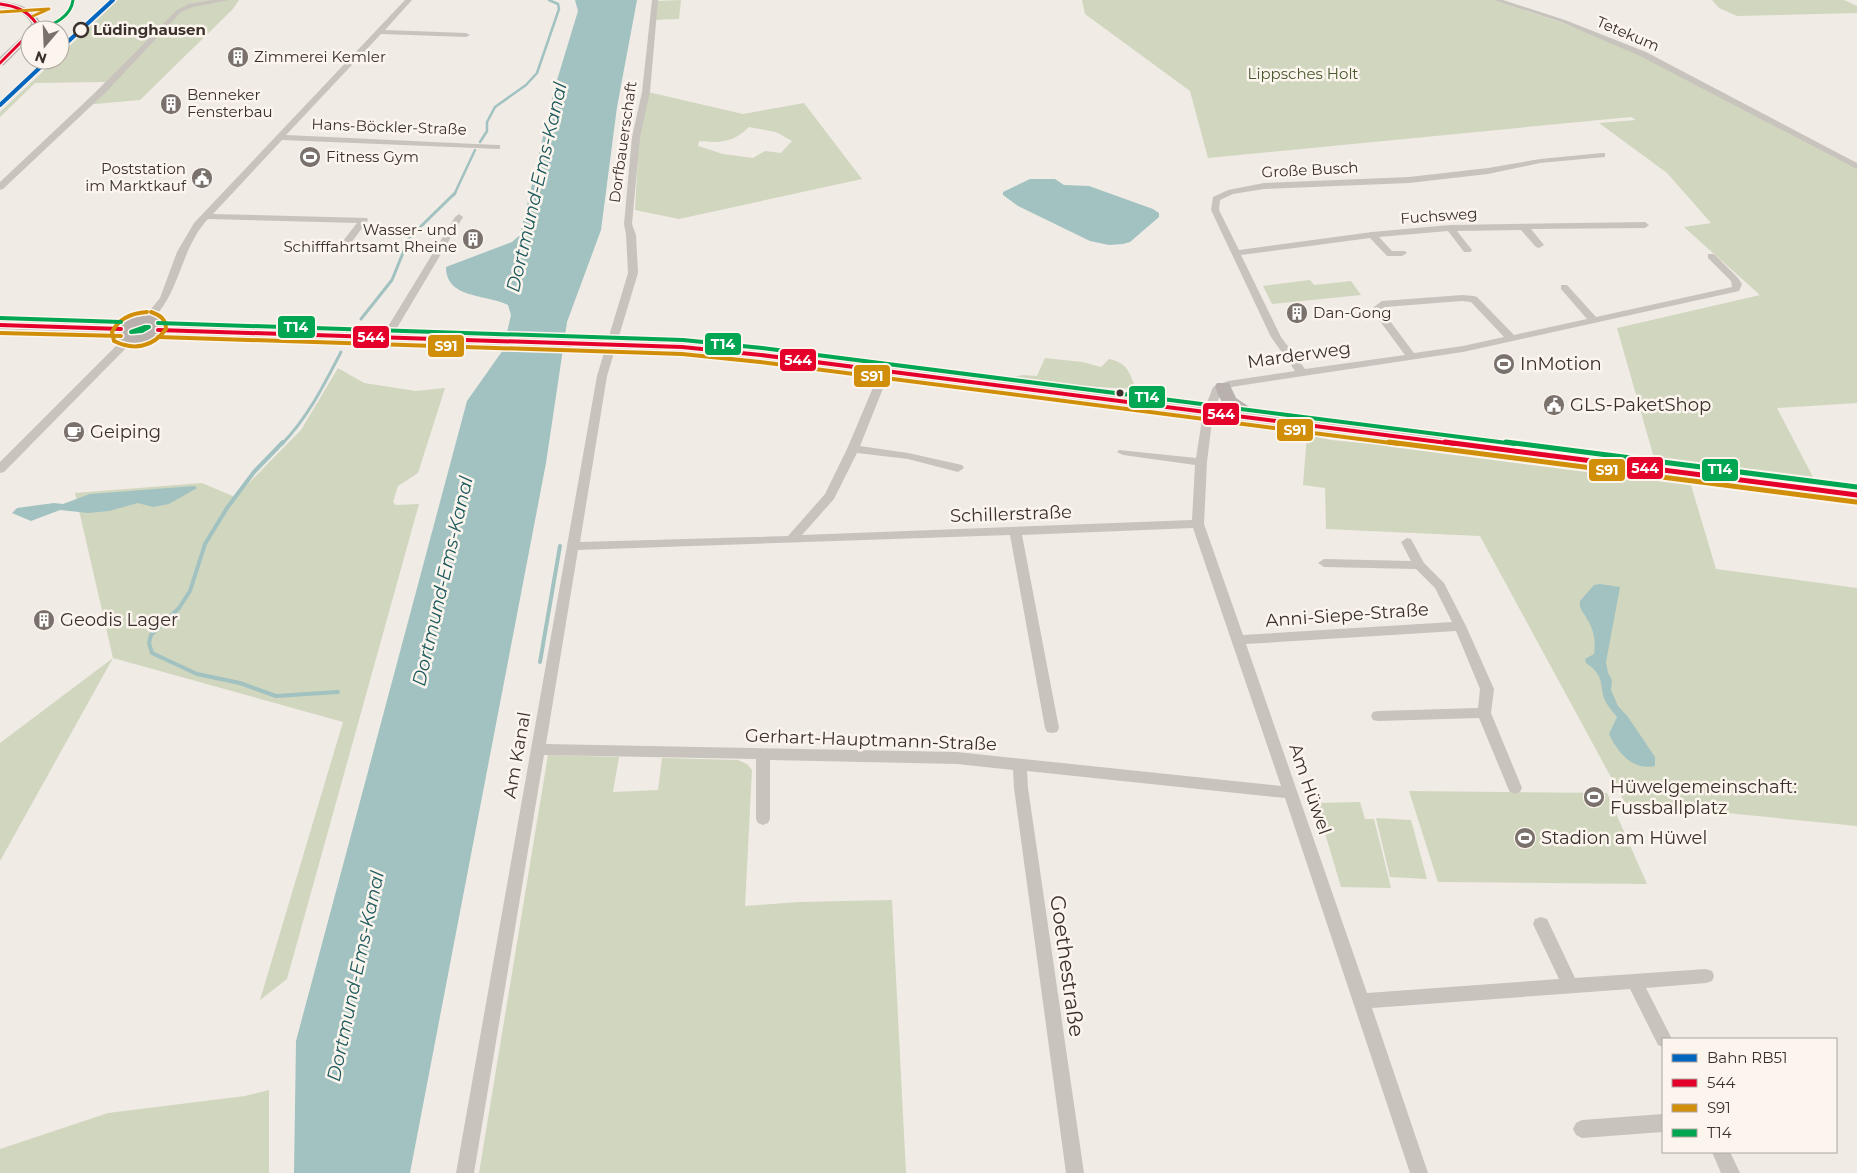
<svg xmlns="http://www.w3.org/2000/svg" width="1857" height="1173" font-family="Montserrat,sans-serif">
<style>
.green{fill:#d1d6bf;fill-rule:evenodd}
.water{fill:#a1c2c1}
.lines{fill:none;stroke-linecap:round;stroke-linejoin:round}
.stream-far2{stroke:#a1c2c1;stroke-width:2.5}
.stream-far1{stroke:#a1c2c1;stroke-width:3}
.stream{stroke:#a1c2c1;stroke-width:4}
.street{fill:#c9c3be;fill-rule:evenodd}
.secondary{fill:#bab3ae;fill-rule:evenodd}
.primary{fill:#b8b1ad;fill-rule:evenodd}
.bus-1-far2-casing{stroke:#fbf5ee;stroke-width:5.5}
.bus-1-far1-casing{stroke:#fbf5ee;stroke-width:7}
.bus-1-casing{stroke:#fbf5ee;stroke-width:9}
.bus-2-far2-casing{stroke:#fbf5ee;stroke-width:5.5}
.bus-2-far1-casing{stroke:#fbf5ee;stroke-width:7}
.bus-2-casing{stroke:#fbf5ee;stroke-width:9}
.bus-3-far2-casing{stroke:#fbf5ee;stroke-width:5.5}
.bus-3-far1-casing{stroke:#fbf5ee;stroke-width:7}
.bus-3-casing{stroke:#fbf5ee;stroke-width:9}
.bus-1-far2{stroke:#e4002b;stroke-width:3}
.bus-1-far1{stroke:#e4002b;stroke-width:4}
.bus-1{stroke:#e4002b;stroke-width:5}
.bus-2-far2{stroke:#d18e09;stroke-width:3}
.bus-2-far1{stroke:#d18e09;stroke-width:4}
.bus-2{stroke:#d18e09;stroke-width:5}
.bus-3-far2{stroke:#00a651;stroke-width:3}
.bus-3-far1{stroke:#00a651;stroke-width:4}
.bus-3{stroke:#00a651;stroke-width:5}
.rail-1-casing{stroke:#fbf5ee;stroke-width:6}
.rail-1{stroke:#0065bd;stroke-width:4}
.stop-dot{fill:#fbf5ee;stroke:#3b302b;stroke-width:2.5}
.bus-dot{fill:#3b302b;stroke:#fbf5ee;stroke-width:2}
.labels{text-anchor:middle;stroke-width:5;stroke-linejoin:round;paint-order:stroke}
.far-stop-label{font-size:15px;font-weight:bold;fill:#3b302b;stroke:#fbf5ee;text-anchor:start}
.far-street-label{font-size:15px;fill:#3b302b;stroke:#fbf5ee}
.far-poi-label{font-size:15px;fill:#3b302b;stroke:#fbf5ee;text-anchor:start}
.far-park-label{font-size:15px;fill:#4a5a2e;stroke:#fbf5ee}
.street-label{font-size:18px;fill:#3b302b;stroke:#fbf5ee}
.poi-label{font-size:18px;fill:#3b302b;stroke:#fbf5ee;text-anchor:start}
.water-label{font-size:19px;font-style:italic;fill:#1f5a5e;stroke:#fbf5ee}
.near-street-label{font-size:21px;fill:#3b302b;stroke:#fbf5ee}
.line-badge{stroke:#fbf5ee;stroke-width:2}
.badge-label{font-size:14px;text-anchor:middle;font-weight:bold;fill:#fff}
</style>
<rect width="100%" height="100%" fill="#f0ebe5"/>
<!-- green -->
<g class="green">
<path d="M118,0H239L233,9L140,100L84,105L105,82L35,83L0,117V112L55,60H60V55Z"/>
<path d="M681,0L679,19L654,20L656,1Z"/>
<path d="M1082,0H1493L1560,22L1641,54L1857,167V403L1777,408L1814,479L1654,458L1617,328L1760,295L1684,227L1711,223L1667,173L1599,123L1636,120L1631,117L1208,158L1190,91L1085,14Z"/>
<path d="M1712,0H1844L1857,6V13L1737,16L1719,8Z"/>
<path d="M648,92L743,114L804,103L862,179L679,219L635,210L639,136ZM749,127L776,132L792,141L781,153L765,151L753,158L723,154L698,146L699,141C719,143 733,143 749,127Z"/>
<path d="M1310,280L1314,285L1351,281L1361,295L1272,304L1263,286Z"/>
<path d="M1045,358L1082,362L1101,367L1109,359C1128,363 1129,372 1136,389L1061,385L1009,378L1023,375L1037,376Z"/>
<path d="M338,368L364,383L416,391L445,388L418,473L398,486L393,502L396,505L419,504L287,979L260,1000L343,722L113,658L0,861V743L113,658L75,493L202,483L235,497L301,430Z"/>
<path d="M1307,435L1331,440L1462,453L1690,482L1716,569L1857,588V826L1625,803L1480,536L1326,529L1325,488L1303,485Z"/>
<path d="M548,755L619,757L613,792L658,790L662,758L738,760L747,764L752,770L745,906L799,902L892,900L906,1173H479Z"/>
<path d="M1409,791L1607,793L1647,884L1438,882Z"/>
<path d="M1360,802L1365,819H1374L1391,888L1341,887L1316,803Z"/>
<path d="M1376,818L1411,820L1427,879L1390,877Z"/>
<path d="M269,1090V1173H0V1149L108,1113L245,1096Z"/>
</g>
<!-- water -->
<g class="water">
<path d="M575,0H637L617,107L601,230L567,322L546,463L410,1173H294L296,1041L467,401L503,350L511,315L508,305C486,294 446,299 446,267L512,242L520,235L554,90L578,11Z"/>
<path d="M1030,179H1055L1064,185L1089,186L1153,209L1159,213V217L1130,242L1123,244L1109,245L1090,241L1018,206L1003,195V192Z"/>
<path d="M194,486L197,488L169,504L153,507L138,503L109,511L88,513L60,510L31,521L12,513L17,508L54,503L63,504L90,494Z"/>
<path d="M1600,584L1620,587L1606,662L1608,673L1612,680L1611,690L1618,706L1628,717L1655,757V766C1633,771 1618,753 1609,734L1617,717C1614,713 1610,709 1607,704C1597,687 1608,678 1586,663L1585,659L1594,654C1596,643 1594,629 1587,619C1583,611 1579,610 1580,601L1594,585Z"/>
</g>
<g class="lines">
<!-- stream-far2 -->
<g class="stream-far2">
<path d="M480,142L487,131V122L495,107L526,85L537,73L559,9L558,4L549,0"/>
<path d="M454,195L475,150"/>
</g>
<!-- stream-far1 -->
<g class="stream-far1">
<path d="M361,319L392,280L409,238L455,193"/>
<path d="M282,444C308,417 324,385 341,352"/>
</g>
<!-- stream -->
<g class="stream">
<path d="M283,442L254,472L227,508L205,544L190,591L179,608L151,635L149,643L152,653L197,674L240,683L276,696L338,692"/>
<path d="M540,662L560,546"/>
</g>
<!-- street -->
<g class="street">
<path d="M212,0H229L193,7L181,12L107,91L3,189L0,190V182L101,87L177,10L189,4Z"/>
<path d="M405,0H412L385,30L466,33L470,35L466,37L381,34L286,135L497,145H500V149L282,140L213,214L367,218L368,220L351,243H345L343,241L357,223L208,219C180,249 181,292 151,321H145L143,319L160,298L177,252L194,223Z"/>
<path d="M652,0H658L650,92L640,137L632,224L636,235L638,273L607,376L580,542L788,536L825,494L847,449L880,371L885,368L890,371L860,446L908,453L962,465L964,468L958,472L908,459L857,453L834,499L802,535L1192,520L1195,465L1123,455L1117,452L1119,450L1196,458L1203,413L1213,387L1228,381L1295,371L1271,337L1211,210L1213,197L1228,190L1264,183L1409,177L1488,168L1540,159L1602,153H1605V157L1540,163L1488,174L1409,183L1264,189L1233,194L1220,200L1219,210L1239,250L1372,232L1450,225L1645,222L1649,225L1645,228L1531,229L1544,245L1539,248L1536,247L1521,230L1457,231L1472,250L1470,252H1464L1448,231L1379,237L1392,251H1405L1407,253L1402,256H1387L1370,238L1241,255L1281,337L1305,369L1405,355L1371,309L1382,301L1462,295L1474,296L1477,297L1514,335L1587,319L1561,289V285H1567L1596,317L1732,287L1731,281L1708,258V254H1714L1738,278L1742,284L1739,291L1463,352L1231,387L1222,391L1213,413L1207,462L1204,524L1243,635L1452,622L1435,588L1416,569L1324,567L1318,563L1324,559L1411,561L1401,542L1407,538L1411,539L1424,563L1444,583L1466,626L1494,689L1491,713L1522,788L1520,792L1515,794L1510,792L1508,788L1479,718L1378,721L1373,720L1371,716L1373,712L1378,711L1478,708L1480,689L1456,631L1246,644L1367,993L1559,979L1533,924L1535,919L1541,917L1547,919L1575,978L1706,969L1712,971L1714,976L1712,981L1706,983L1646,988L1672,1039H1663V1047L1658,1045L1630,989L1372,1008L1428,1173H1410L1285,798L1027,771L1028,788L1084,1173H1066L1014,788L1013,770L957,764L770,760V819L768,823L763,825L758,823L756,819V759L544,755L474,1173H456L597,376L628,273L626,235L624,224L632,137L642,92ZM1462,301L1471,302L1504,337L1463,346L1414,353L1381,309L1385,307ZM1193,528L1281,786L957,752L546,744L578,550L1010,535L1045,728L1047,732L1052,733L1057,732L1059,728L1022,535Z"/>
<path d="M1493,0H1503L1565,20L1646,52L1857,163V169L1640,56L1561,22Z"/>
<path d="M459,214L463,217L391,338L390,340H382L381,338L455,217Z"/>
<path d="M128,337L133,340L132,342L4,472L0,473V462L124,338Z"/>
<path d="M1663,1114V1132L1582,1138L1576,1135L1573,1129L1576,1123L1582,1120Z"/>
<path d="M1712,1152H1730L1740,1173H1721Z"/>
</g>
<!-- secondary -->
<path class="secondary" d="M0,1C19,4 31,6 41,23L37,30H30V39L4,65L0,66V57L28,31L31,23C24,11 13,9 0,7Z"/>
<!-- primary -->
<path class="primary" d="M148,315L163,320L166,326L682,342L761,350L1230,410C1222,404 1218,396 1215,386L1217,383H1229L1236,398L1260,414L1857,489V501L761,360L682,352L161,335C148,345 130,347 115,339L113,333L0,329V321L118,324L130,318ZM146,324L152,327C145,334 137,337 128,334L131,328Z"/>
<!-- bus-1-far2 casing -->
<g class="bus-1-far2-casing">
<g id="bus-1-far2">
<path d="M0,4C15,6 27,10 36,23L32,30"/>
<path d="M0,63L30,33"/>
</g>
</g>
<!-- bus-1-far1 casing -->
<g class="bus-1-far1-casing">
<g id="bus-1-far1">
<path d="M0,325L121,329"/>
<path d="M158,330L682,347L761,355L1455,444"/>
</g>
</g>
<!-- bus-1 casing -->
<g class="bus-1-casing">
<path id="bus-1" d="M1445,442L1857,495"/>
</g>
<!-- bus-2-far2 casing -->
<g class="bus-2-far2-casing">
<path id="bus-2-far2" d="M0,12L49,9L33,16"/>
</g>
<!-- bus-2-far1 casing -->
<g class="bus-2-far1-casing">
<g id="bus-2-far1">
<path d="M147,312C132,313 119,318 112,332L114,341C134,351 153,347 166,329C166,319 160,315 151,312"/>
<path d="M0,333L121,336"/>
<path d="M158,337L682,354L760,362L1399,444"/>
</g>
</g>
<!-- bus-2 casing -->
<g class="bus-2-casing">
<path id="bus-2" d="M1389,442L1856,502"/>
</g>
<!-- bus-3-far2 casing -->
<g class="bus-3-far2-casing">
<path id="bus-3-far2" d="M39,30C54,24 71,17 73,0"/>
</g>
<!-- bus-3-far1 casing -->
<g class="bus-3-far1-casing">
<g id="bus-3-far1">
<path d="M0,318L121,322"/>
<path d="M158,323L683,340L762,348L1515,444"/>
<path d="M145,327H149L142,331L131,332Z"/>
</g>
</g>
<!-- bus-3 casing -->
<g class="bus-3-casing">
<path id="bus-3" d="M1506,442L1857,487"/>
</g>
<!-- bus-1-far2 -->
<use href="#bus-1-far2" class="bus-1-far2"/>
<!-- bus-1-far1 -->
<use href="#bus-1-far1" class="bus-1-far1"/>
<!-- bus-1 -->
<use href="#bus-1" class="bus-1"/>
<!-- bus-2-far2 -->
<use href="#bus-2-far2" class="bus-2-far2"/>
<!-- bus-2-far1 -->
<use href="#bus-2-far1" class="bus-2-far1"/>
<!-- bus-2 -->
<use href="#bus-2" class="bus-2"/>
<!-- bus-3-far2 -->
<use href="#bus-3-far2" class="bus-3-far2"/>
<!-- bus-3-far1 -->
<use href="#bus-3-far1" class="bus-3-far1"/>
<!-- bus-3 -->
<use href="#bus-3" class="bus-3"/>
<!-- rail-1 casing -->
<g class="rail-1-casing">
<g id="rail-1">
<path d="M60,49L113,0"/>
<path d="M0,105L48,60"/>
</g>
</g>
<!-- rail-1 -->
<use href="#rail-1" class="rail-1"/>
</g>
<!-- icons -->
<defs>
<g id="building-disc" transform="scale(1.125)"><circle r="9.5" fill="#7a716c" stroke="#fbf5ee"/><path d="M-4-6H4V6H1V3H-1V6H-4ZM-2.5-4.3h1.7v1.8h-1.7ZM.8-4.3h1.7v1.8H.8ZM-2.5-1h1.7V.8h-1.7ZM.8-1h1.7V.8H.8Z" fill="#fff"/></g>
<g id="stadium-disc" transform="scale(1.125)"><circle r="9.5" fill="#7a716c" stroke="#fbf5ee"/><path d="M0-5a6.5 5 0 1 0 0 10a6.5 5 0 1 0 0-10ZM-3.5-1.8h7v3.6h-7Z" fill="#fff"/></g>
<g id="civic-disc" transform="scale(1.125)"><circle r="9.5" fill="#7a716c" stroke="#fbf5ee"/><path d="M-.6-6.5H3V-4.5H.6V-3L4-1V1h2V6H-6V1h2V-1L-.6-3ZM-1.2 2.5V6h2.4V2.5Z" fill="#fff"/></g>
<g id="cafe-disc" transform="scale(1.125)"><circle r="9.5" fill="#7a716c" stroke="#fbf5ee"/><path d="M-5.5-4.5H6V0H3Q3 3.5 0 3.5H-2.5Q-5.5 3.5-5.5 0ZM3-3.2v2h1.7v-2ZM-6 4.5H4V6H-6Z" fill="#fff"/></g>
</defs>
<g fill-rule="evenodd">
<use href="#building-disc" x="238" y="57"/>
<use href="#building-disc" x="171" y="104"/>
<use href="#stadium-disc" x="310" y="157"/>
<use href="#civic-disc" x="202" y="178"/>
<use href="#building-disc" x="473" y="239"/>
<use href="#building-disc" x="1297" y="313"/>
<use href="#stadium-disc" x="1504" y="364"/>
<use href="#civic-disc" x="1554" y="405"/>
<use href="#cafe-disc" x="74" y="432"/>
<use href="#building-disc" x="44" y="620"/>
<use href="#stadium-disc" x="1594" y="797"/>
<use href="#stadium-disc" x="1525" y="838"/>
</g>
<!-- markers -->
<circle class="stop-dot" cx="81" cy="30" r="7"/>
<circle class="bus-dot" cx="1120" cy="393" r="4.5"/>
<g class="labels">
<!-- far-stop labels -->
<g class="far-stop-label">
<text x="93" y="35">Lüdinghausen</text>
</g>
<!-- far-street labels -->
<g class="far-street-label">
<text transform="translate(1628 34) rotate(23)" y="5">Tetekum</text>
<text transform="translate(389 127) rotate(2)" y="5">Hans-Böckler-Straße</text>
<text transform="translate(623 142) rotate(-82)" y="5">Dorfbauerschaft</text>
<text transform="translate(1310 170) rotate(-3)" y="5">Große Busch</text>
<text transform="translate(1439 216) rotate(-4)" y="5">Fuchsweg</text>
</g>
<!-- far-poi labels -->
<g class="far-poi-label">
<text x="254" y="62">Zimmerei Kemler</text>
<text x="187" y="100">Benneker<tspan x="187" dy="17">Fensterbau</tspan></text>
<text x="326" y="162">Fitness Gym</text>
<text x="186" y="174" text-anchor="end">Poststation<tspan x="186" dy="17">im Marktkauf</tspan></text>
<text x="457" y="235" text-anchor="end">Wasser- und<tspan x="457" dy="17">Schifffahrtsamt Rheine</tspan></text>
<text x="1313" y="318">Dan-Gong</text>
</g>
<!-- far-park labels -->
<g class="far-park-label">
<text x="1303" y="79">Lippsches Holt</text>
</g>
<!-- street labels -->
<g class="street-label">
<text transform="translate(1299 355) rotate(-8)" y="6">Marderweg</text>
<text transform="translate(1011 514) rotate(-2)" y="6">Schillerstraße</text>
<text transform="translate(1347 615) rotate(-4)" y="6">Anni-Siepe-Straße</text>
<text transform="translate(871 740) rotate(2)" y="6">Gerhart-Hauptmann-Straße</text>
<text transform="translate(517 755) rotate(-80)" y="6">Am Kanal</text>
<text transform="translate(1310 789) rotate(71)" y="6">Am Hüwel</text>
</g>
<!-- poi labels -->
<g class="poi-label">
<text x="1520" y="370">InMotion</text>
<text x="1570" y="411">GLS-PaketShop</text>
<text x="90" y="438">Geiping</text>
<text x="60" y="626">Geodis Lager</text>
<text x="1610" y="793">Hüwelgemeinschaft:<tspan x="1610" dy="21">Fussballplatz</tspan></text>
<text x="1541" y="844">Stadion am Hüwel</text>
</g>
<!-- water labels -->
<g class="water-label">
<text transform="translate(536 187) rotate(-77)" y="7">Dortmund-Ems-Kanal</text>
<text transform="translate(442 581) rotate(-77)" y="7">Dortmund-Ems-Kanal</text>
<text transform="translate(355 976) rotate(-78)" y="7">Dortmund-Ems-Kanal</text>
</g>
<!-- near-street labels -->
<g class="near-street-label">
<text transform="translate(1067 966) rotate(82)" y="7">Goethestraße</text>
</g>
</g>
<g class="line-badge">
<rect x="277" y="315" width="39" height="24" rx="5" fill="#00a651"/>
<rect x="352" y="325" width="38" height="24" rx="5" fill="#e4002b"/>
<rect x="704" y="332" width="38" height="24" rx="5" fill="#00a651"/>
<rect x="427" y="334" width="38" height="24" rx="5" fill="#d18e09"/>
<rect x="779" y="348" width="38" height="24" rx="5" fill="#e4002b"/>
<rect x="853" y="364" width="38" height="24" rx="5" fill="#d18e09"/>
<rect x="1128" y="385" width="38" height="24" rx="5" fill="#00a651"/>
<rect x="1202" y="402" width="38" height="24" rx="5" fill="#e4002b"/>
<rect x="1276" y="418" width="38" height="24" rx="5" fill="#d18e09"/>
<rect x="1626" y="456" width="38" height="24" rx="5" fill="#e4002b"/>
<rect x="1701" y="458" width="38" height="24" rx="5" fill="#00a651"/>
<rect x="1588" y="458" width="38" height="24" rx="5" fill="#d18e09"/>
</g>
<g class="badge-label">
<text x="296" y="332">T14</text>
<text x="371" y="342">544</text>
<text x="723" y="349">T14</text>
<text x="446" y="351">S91</text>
<text x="798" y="365">544</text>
<text x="872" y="381">S91</text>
<text x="1147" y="402">T14</text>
<text x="1221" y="419">544</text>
<text x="1295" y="435">S91</text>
<text x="1645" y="473">544</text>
<text x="1720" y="474">T14</text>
<text x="1607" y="475">S91</text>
</g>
<!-- legend -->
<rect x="1662" y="1038" width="175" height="115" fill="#fbf5ee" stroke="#aea6a0"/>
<rect x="1672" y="1054" width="25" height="8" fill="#0065bd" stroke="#aea6a0"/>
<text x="1707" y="1063" font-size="15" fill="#3b302b">Bahn RB51</text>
<rect x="1672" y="1079" width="25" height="8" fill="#e4002b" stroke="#aea6a0"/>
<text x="1707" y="1088" font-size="15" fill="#3b302b">544</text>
<rect x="1672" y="1104" width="25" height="8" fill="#d18e09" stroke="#aea6a0"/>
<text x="1707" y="1113" font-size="15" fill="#3b302b">S91</text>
<rect x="1672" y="1129" width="25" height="8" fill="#00a651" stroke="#aea6a0"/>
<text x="1707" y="1138" font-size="15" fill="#3b302b">T14</text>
<!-- north arrow -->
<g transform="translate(45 45) rotate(199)"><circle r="24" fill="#fbf5ee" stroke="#aea6a0"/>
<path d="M0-4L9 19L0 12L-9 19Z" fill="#7a716c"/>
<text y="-8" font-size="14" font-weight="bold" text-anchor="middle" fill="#3b302b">N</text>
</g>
</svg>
